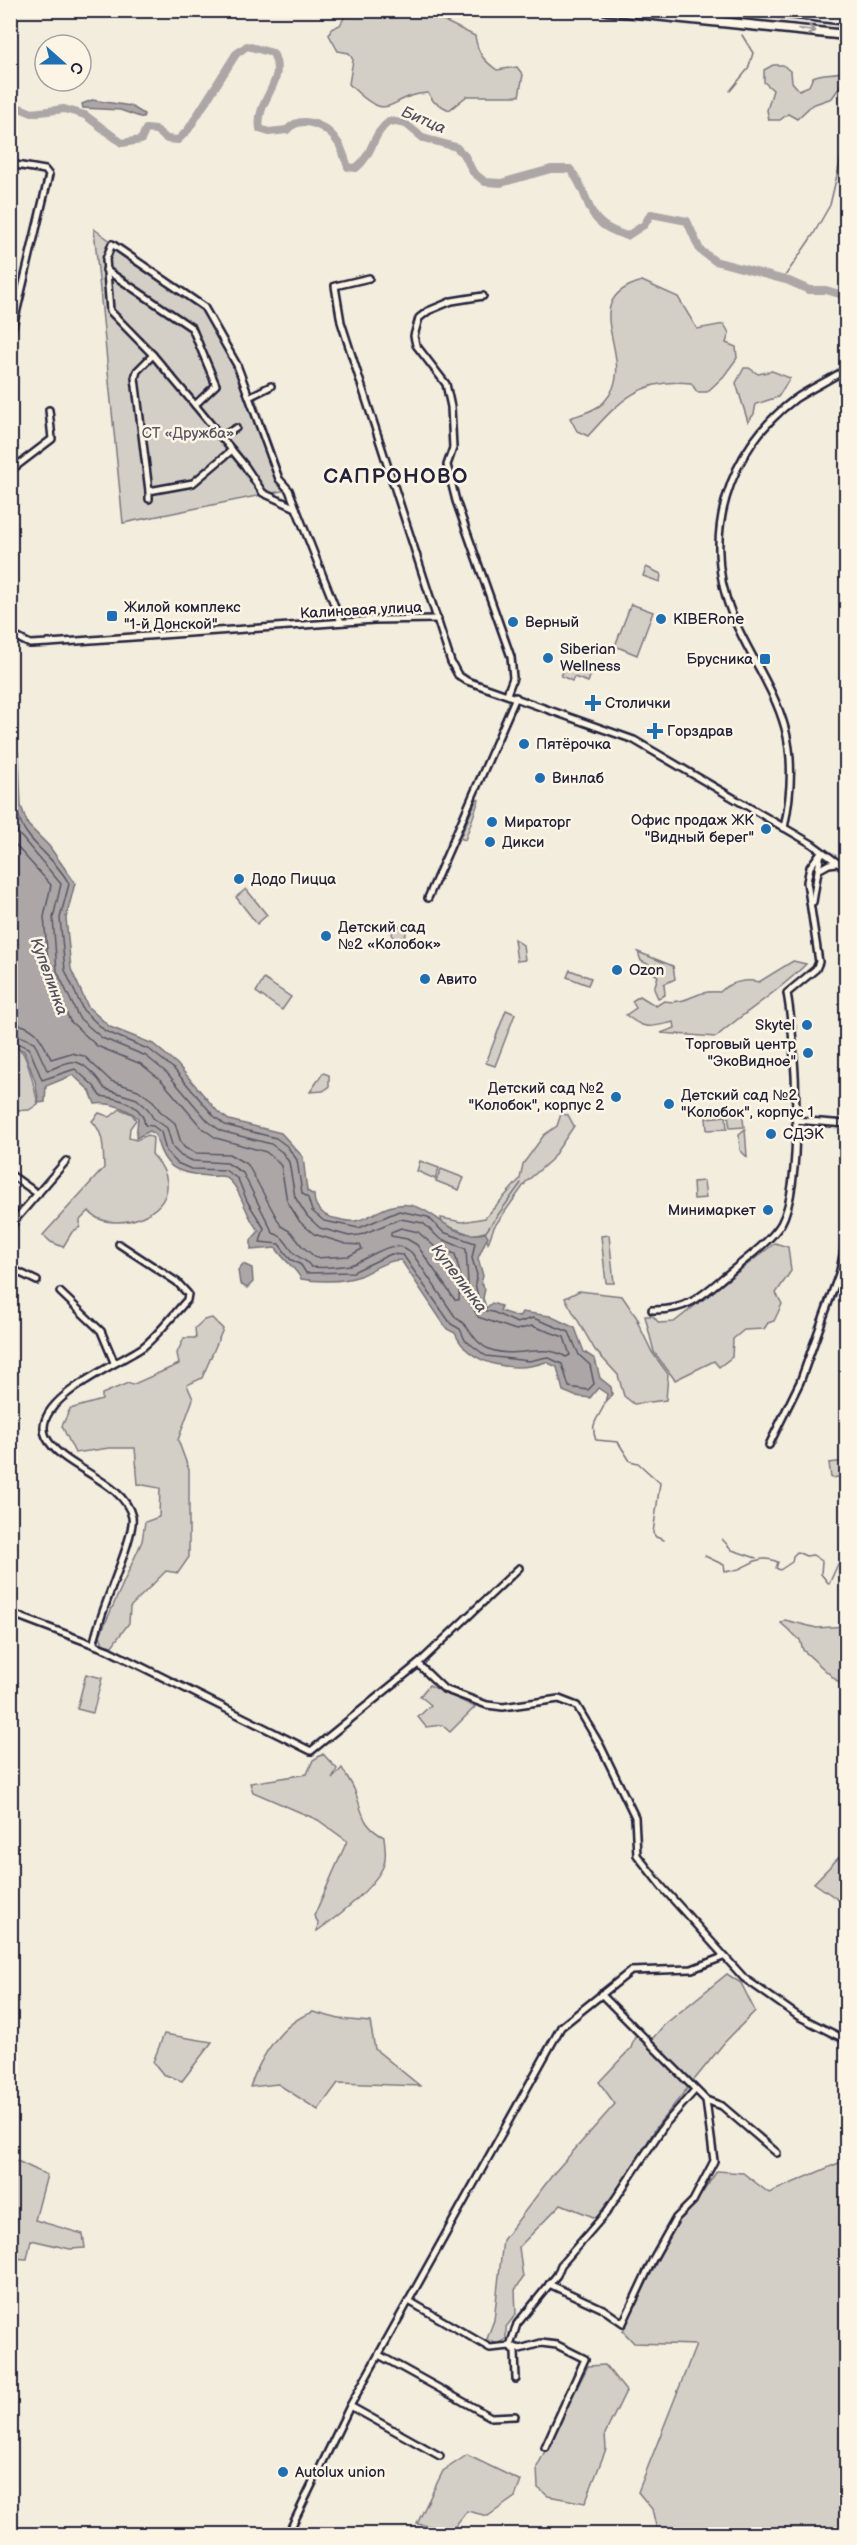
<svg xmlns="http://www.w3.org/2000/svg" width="857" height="2545" font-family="'Balsamiq Sans',sans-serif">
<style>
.green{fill:#d4cfc6;stroke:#7b7880;stroke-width:1.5}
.water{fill:#aca7a6;stroke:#75727b;stroke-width:1.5}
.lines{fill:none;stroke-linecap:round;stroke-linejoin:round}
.shore{stroke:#595766;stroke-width:1.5}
.stream{stroke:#75727b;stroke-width:1.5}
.river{stroke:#aca7a6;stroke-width:8}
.minor-casing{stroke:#22223b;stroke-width:10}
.highway-casing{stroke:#22223b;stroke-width:13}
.minor{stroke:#fcf5e5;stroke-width:5}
.highway{stroke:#fcf5e5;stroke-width:8}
.oneway{stroke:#9a9698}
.poi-dot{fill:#1f6fb2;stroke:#fcf5e5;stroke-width:2}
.labels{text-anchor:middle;stroke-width:5;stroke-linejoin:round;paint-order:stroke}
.park-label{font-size:15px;fill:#575665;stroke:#fcf5e5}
.poi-label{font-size:15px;fill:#22223b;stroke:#fcf5e5;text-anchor:start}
.street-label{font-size:15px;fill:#22223b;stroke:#fcf5e5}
.water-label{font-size:16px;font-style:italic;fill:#525160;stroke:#fcf5e5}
.district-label{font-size:21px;font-weight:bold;letter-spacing:1.5px;fill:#22223b;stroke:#fcf5e5}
</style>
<rect width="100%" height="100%" fill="#f3edde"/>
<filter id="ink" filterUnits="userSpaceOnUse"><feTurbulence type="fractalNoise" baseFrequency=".0167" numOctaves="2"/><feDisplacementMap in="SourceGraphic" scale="12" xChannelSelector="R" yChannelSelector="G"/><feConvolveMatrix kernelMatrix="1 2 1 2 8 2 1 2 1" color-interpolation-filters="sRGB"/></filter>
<g filter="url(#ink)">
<!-- green -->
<g class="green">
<path d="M340,11H424L475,36C478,54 483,60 497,70L517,67L523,75L519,96H467L449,110L434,102L428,93C387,95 392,128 349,84L353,60L349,53L338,51L329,35L331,29L340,25L344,18Z"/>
<path d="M773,65H783L791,72L792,82L799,90L809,86L813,77C824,72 833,75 845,71L844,81L832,98L812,105L797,119L788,114L780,120H769L767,110L773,90L764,82V70Z"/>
<path d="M94,229L203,307L236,360L255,398L287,490L123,523Z"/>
<path d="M642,281L678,297L697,329L724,324L729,333L726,343L736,347L737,358L724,376L707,392H697L691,383C642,377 619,401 588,436L577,431L570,418C581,414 597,410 604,402C644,359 570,302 642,281Z"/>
<path d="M744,368H749L758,374L772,371L790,378L778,397L756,404L754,414L748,422L736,383Z"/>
<path d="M646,567L661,574L660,582L643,576Z"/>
<path d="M631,604L653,612L637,655L615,646Z"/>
<path d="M566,665L591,674L588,682L574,677L572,681L561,676Z"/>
<path d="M477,799L479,800L465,840L460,838Z"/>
<path d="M246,889L267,915L257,924L236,897Z"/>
<circle cx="399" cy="933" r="7"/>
<path d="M514,939L523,945L525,960L517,961Z"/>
<path d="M638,952L673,966L675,979L664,984L665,995L658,998L654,989L658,976L653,973L654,967L641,961Z"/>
<path d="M793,961L806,964C779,992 745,1011 716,1037L661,1033L675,1028L674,1022C650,1027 646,1031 626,1015L636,1008L632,1001L640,996L656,1006L664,1001C691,1005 693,989 720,992C729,982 746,979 759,982Z"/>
<path d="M570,970L591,978L588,985L567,977Z"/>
<path d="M264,979L291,997L282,1010L256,992Z"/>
<path d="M506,1010L515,1014L495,1066L486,1063Z"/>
<path d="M11,1045C14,1047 21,1050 23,1053C31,1069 34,1087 38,1104L29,1110L11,1111Z"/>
<path d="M323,1073L329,1075V1087L323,1091L310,1092Z"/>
<path d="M120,1109L132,1114L136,1120L130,1128L129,1138L136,1140L148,1135L153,1138L152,1154C203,1209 110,1240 89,1211L80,1220V1227L72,1232L63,1247L51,1242L43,1235L104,1168C103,1151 105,1134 92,1121L99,1113L110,1117Z"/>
<path d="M742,1112L744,1127L730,1128L728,1114Z"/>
<path d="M561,1114L568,1115L574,1126L551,1160L526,1182L494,1227L488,1243L485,1232L472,1235L442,1224L441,1218L462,1222L485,1218L520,1179L523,1164L544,1135L557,1126Z"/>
<path d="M726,1116L727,1129L707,1130L706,1118Z"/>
<path d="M745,1129L747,1157L740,1150L739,1134Z"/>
<path d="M420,1161L439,1168L435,1179L417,1171Z"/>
<path d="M441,1169L464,1178L459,1190L436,1181Z"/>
<path d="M704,1181L706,1198L694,1199L693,1182Z"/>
<path d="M609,1235L614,1283H606L601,1236Z"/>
<path d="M775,1243L788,1247L791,1271L776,1293L782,1304L774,1321L768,1323L764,1329L744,1330L733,1339L732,1357L719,1367L714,1361L675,1380L654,1352L645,1316H653L659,1323L674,1322Z"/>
<path d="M579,1291L622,1296L639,1321H637L652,1352L668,1374L666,1400L634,1404L624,1396L618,1375L595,1350L565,1298Z"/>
<path d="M212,1318L223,1329L202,1378L187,1385L193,1399L178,1440L189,1470V1557L178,1573L166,1571L130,1607L129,1623L112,1646L103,1644L100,1635L142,1541L145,1522L159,1517L160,1488L138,1484L135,1448H109L75,1453L62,1426L70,1409L102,1400V1394L128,1383L132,1385L179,1364L177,1353L184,1338H196L195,1328L204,1320Z"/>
<path d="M846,1461V1476L831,1478L829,1463Z"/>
<path d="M785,1620L817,1628L846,1626V1689L803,1650L800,1640L781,1623Z"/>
<path d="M86,1674L102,1678L93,1713L77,1709Z"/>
<path d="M429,1685L475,1707L450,1732L442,1725L426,1727L418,1717L431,1705L420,1696Z"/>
<path d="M323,1754L337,1769L332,1779L342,1768C346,1775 351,1782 354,1789C363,1810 360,1825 384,1837C385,1847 387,1860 382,1869C370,1891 337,1917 317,1931L318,1922L314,1916L347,1841L318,1820L253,1792L250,1783L307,1774L313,1760Z"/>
<path d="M846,1850V1905L814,1883Z"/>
<path d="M727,1974L741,1983L755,2011L724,2043L657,2126L626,2178L596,2218L561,2204L519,2247L523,2278L515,2290L516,2314L506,2327V2339L497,2344L487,2339L494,2320L503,2240L554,2173L615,2104L599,2082L631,2048L636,2034L653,2038L664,2025Z"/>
<path d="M313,2012L339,2019L370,2022L375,2049L420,2086L338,2083L318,2110L278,2084L250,2087C260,2057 282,2022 313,2012Z"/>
<path d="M164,2034L212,2042L182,2081L163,2074L153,2062Z"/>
<path d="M11,2158L47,2175L35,2220L83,2234L85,2248L70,2249L31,2240L27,2259L11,2258Z"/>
<path d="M841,2162H846V2534H658L652,2509L638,2492L696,2345L634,2343L623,2331L674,2226L695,2204L717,2171L743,2173L769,2193Z"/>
<path d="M605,2365L626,2391L605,2434L606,2449L585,2503L548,2496L538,2488L537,2467L588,2366Z"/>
<path d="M467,2455L521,2481L515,2497L488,2516L467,2511L452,2530L417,2524L443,2471Z"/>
</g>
<!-- water -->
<g class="water">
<path d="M92,100L131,106L144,114L143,118L120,110L83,108L82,104Z"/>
<path d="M10,728L19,756L21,806L28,825L49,846L75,883L66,918L71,969L88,1007L110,1027L153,1044L177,1064L218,1112L229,1120L281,1133L303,1157L307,1191L314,1195C314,1204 317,1208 324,1214C329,1218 335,1218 342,1220C365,1226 376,1207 398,1205C434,1200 445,1242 485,1233L488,1236L478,1258L483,1276L481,1283L485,1289L483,1298L486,1308L492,1303L501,1306L500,1311L519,1317L522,1312L550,1316L575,1328L584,1352L595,1359L600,1378L611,1387L612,1394L605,1403L607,1394L598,1388L590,1398L575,1396L563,1391L557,1367L546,1362C515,1373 469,1366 455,1333L447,1329L401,1260C385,1260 372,1271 357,1277C342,1282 317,1282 301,1279C296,1268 284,1261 276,1248L251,1250V1240L259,1231C245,1217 241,1185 225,1177C221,1175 213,1177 208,1176C176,1173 163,1168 156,1136L150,1131L136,1138L138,1118C127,1108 110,1102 95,1104L90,1091L73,1075L46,1086L45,1102L39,1103L35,1081L24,1051L11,1045Z"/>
<path d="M243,1264L252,1268L253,1282L247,1288L240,1284L238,1270Z"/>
</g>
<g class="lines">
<!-- shore -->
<g class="shore">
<path d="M10,751C21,773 10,799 22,825C30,844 58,861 69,884L60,918L65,970L83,1010L105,1031L150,1050L173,1068L214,1116L225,1125L276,1138L287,1146L297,1160L302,1193L308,1198L312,1211L324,1221L359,1228L399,1211L428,1217L443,1232L475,1243L472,1258L477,1275L475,1283L481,1310L493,1312L517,1323L533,1318L569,1332L579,1355L590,1365L594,1384L588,1390L569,1387L562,1364L547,1357L529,1361L486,1356L465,1340L460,1329L451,1324L403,1255L391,1254L353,1272L306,1273L301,1265L290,1259L279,1244L260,1242L264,1228L247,1201L238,1179L225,1170L191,1169L177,1163L166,1151L161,1132L153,1126L145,1125C143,1104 118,1098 100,1096L94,1086L75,1069L42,1080L29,1048L10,1040"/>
<path d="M10,817L18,833L61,884L53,918L57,971L79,1018L102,1038L146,1056L167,1073L208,1121L221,1131L271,1144L282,1152L289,1162L295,1197L307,1216L320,1228L349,1236L360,1235L400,1219L423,1223L439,1238L466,1249L469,1301L478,1317L516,1330L532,1326L564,1337L570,1355L566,1357C542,1342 515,1360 489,1349C473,1343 470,1325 456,1318L412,1253C393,1234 370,1260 350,1265C338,1267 323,1268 311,1267C307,1260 301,1259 295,1254C286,1245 286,1237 273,1233L243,1173L227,1163L193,1161L181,1156L173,1148L167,1128L153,1118L148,1109L137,1099L105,1089C99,1079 83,1060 71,1062C62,1063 55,1069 47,1070L34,1042L10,1032"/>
<path d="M10,839L51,885L44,917L49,972L70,1021L97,1046L141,1064L161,1080L202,1128L216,1138L266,1152L276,1160L281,1166L287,1201L300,1222L314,1234L346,1244L360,1245L362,1249L349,1256L316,1258L302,1246L291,1232L281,1226L248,1165L229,1154L196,1153L185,1148L181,1143L175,1123L160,1111L153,1101L138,1090L111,1081L84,1056L71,1053L51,1059C41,1039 37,1025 10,1023"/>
<path d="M401,1228L418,1232L434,1246L455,1254L460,1274L459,1300H455L417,1245L407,1239L391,1236V1232Z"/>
</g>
<!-- stream -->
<g class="stream">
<path d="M730,91L748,69L753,53L742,35"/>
<path d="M783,279L813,235L830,205L846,137"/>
<path d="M485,1233L521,1183"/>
<path d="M605,1403C599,1419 589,1422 596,1440L618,1442L630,1461L638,1463L660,1483L653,1533L656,1537L664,1540"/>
<path d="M722,1539L732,1550L756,1558"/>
<path d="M705,1556L724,1565L725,1571C746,1573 755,1551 778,1562L776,1568L780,1570L792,1562L793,1556L797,1552L806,1556L813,1555L822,1561L821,1574L829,1584L838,1564L846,1565"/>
</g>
<!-- river -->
<path class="river" d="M10,104L32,113L64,109L85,115L122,143L141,140L146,129L156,130L167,139L178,140L188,130L236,54L247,46L273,53C288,83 255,99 260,129L269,132L287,130C302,113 328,126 339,144C343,151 345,159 348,167L356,168C374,154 371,134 390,121L406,124L423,138L456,147L465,156L473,172L485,182L501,183L551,169H570C595,200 580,222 627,236L644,225L651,214L687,221L700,250L715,261L789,281L809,290H826L846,296"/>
<!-- minor casing -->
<g class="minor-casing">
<g id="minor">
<path d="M10,164L45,170L49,175L10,339"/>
<path d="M106,270L192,328L216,385L195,405"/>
<path d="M369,278L335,286L341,322L451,662L458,675L467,681L634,740L812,844L846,869"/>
<path d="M483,296L452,301L428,311L419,318L414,336L416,345L446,384L451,407L453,448L447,465L456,501L511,657L513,678L507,694"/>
<path d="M271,386L249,397L237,365L204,307L112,244L106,259L110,311L153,355L195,405L245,466L263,493L296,508L341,622"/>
<path d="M249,397L279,479L289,490L296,508"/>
<path d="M221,437L236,428"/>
<path d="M10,471L52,439L49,410"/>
<path d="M149,491L135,378L137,371L153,355"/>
<path d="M149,499V491L193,483L232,450"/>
<path d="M10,634L30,644L49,643L374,620L438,619"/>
<path d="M784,828C791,795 794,761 785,728C774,688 749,655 733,617C700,538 727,450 795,399C811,388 830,380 846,369"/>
<path d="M820,869L829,864L837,863"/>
<path d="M428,898L516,697"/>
<path d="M813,902L821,852"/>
<path d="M795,1120L846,1124"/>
<path d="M10,1174L38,1194"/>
<path d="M10,1233L15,1220L66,1161"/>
<path d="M846,1239L840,1271L846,1273"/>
<path d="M10,1268L37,1281"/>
<path d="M60,1292L101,1331L114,1362"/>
<path d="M652,1310C685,1311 700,1298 724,1277C740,1264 771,1241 781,1224C804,1183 796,1042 787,993L816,969L819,962L807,882L810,867L821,852"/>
<path d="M769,1445L800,1382L840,1271"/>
<path d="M10,1613L108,1650L311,1751L418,1664L519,1568"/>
<path d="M94,1643C98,1614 136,1536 132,1517C124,1480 61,1468 46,1437C29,1400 121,1363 143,1347C156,1337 175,1313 187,1300L188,1294L177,1282L119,1244"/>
<path d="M418,1664L444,1689L487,1705L503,1707L559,1699L577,1706L600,1745L635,1817L637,1855L662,1887L744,1978L798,2016L846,2040"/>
<path d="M706,2100L722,2106L777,2153"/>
<path d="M549,2284L603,2309L623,2323L653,2259L676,2218L693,2201L714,2161L706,2100L601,1994"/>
<path d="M409,2301L490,2348L510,2346L520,2349L541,2343L557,2345L585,2359L545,2447"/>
<path d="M379,2355L491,2417L515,2416"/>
<path d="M516,2379L515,2352L510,2346L517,2324L557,2275L561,2265L606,2213L665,2124L695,2090"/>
<path d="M350,2406L440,2456"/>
<path d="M288,2534L350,2406L561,2027L631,1971L692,1969L723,1957"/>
</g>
</g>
<!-- highway casing -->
<g class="highway-casing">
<g id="highway">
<path d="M606,10L846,35"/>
<path d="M764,10L846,20"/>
</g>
</g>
<!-- minor -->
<use href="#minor" class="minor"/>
<!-- highway -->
<use href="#highway" class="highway"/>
</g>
<!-- one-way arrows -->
<defs><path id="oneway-shaft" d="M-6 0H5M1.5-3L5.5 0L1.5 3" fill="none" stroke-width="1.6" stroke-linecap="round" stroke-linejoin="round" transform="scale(1.5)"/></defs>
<use class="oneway" href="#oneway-shaft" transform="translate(807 30) rotate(6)"/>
</g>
<!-- markers -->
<g class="poi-dot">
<rect x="106" y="610" width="12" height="12" rx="3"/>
<circle cx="661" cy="619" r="6"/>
<circle cx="513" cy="622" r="6"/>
<circle cx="548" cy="658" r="6"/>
<rect x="759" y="653" width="12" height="12" rx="3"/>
<path d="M590 694h6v6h6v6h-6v6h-6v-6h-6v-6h6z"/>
<path d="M652 722h6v6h6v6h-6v6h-6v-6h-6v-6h6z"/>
<circle cx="524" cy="744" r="6"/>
<circle cx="540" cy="778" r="6"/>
<circle cx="492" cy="822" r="6"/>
<circle cx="766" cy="829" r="6"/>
<circle cx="490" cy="842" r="6"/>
<circle cx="239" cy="879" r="6"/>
<circle cx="326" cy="936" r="6"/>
<circle cx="617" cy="970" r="6"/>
<circle cx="425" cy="979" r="6"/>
<circle cx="807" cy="1025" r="6"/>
<circle cx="808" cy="1053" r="6"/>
<circle cx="616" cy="1097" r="6"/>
<circle cx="669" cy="1104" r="6"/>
<circle cx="771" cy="1134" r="6"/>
<circle cx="768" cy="1210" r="6"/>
<circle cx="283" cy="2472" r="6"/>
</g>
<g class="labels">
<!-- park labels -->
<g class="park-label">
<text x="188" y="438">СТ «Дружба»</text>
</g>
<!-- poi labels -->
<g class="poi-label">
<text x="124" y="612">Жилой комплекс<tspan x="124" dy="17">"1-й Донской"</tspan></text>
<text x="673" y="624">KIBERone</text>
<text x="525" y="627">Верный</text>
<text x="560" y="654">Siberian<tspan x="560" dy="17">Wellness</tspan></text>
<text x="753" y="664" text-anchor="end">Брусника</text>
<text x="605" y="708">Столички</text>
<text x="667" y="736">Горздрав</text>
<text x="536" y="749">Пятёрочка</text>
<text x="552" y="783">Винлаб</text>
<text x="754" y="825" text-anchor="end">Офис продаж ЖК<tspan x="754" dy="17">"Видный берег"</tspan></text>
<text x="504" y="827">Мираторг</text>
<text x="502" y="847">Дикси</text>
<text x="251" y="884">Додо Пицца</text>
<text x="338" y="932">Детский сад<tspan x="338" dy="17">№2 «Колобок»</tspan></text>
<text x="629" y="975">Ozon</text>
<text x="437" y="984">Авито</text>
<text x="795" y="1030" text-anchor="end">Skytel</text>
<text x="796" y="1049" text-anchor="end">Торговый центр<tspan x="796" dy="17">"ЭкоВидное"</tspan></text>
<text x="604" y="1093" text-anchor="end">Детский сад №2<tspan x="604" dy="17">"Колобок", корпус 2</tspan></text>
<text x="681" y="1100">Детский сад №2<tspan x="681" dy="17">"Колобок", корпус 1</tspan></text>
<text x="783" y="1139">СДЭК</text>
<text x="756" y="1215" text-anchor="end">Минимаркет</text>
<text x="295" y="2477">Autolux union</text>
</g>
<!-- street labels -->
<g class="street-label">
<text transform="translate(361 610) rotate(-3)" y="5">Калиновая улица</text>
</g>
<!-- water labels -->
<g class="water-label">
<text transform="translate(424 119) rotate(23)" y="6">Битца</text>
<text transform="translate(50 976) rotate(70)" y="6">Купелинка</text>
<text transform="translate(460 1278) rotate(53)" y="6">Купелинка</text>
</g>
<!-- district labels -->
<g class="district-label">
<text x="396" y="483">САПРОНОВО</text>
</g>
</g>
<!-- margin -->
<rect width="857" height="2545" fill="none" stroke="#fcf5e5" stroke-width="36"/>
<rect x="18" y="18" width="821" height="2509" fill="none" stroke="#22223b" stroke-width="2" filter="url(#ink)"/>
<!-- north arrow -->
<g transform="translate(63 63) rotate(111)"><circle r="28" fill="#fcf5e5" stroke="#a5a1a1" stroke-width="1.5"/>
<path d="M0-4.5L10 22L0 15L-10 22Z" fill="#1f6fb2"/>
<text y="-9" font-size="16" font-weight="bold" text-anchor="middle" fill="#22223b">С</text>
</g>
</svg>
